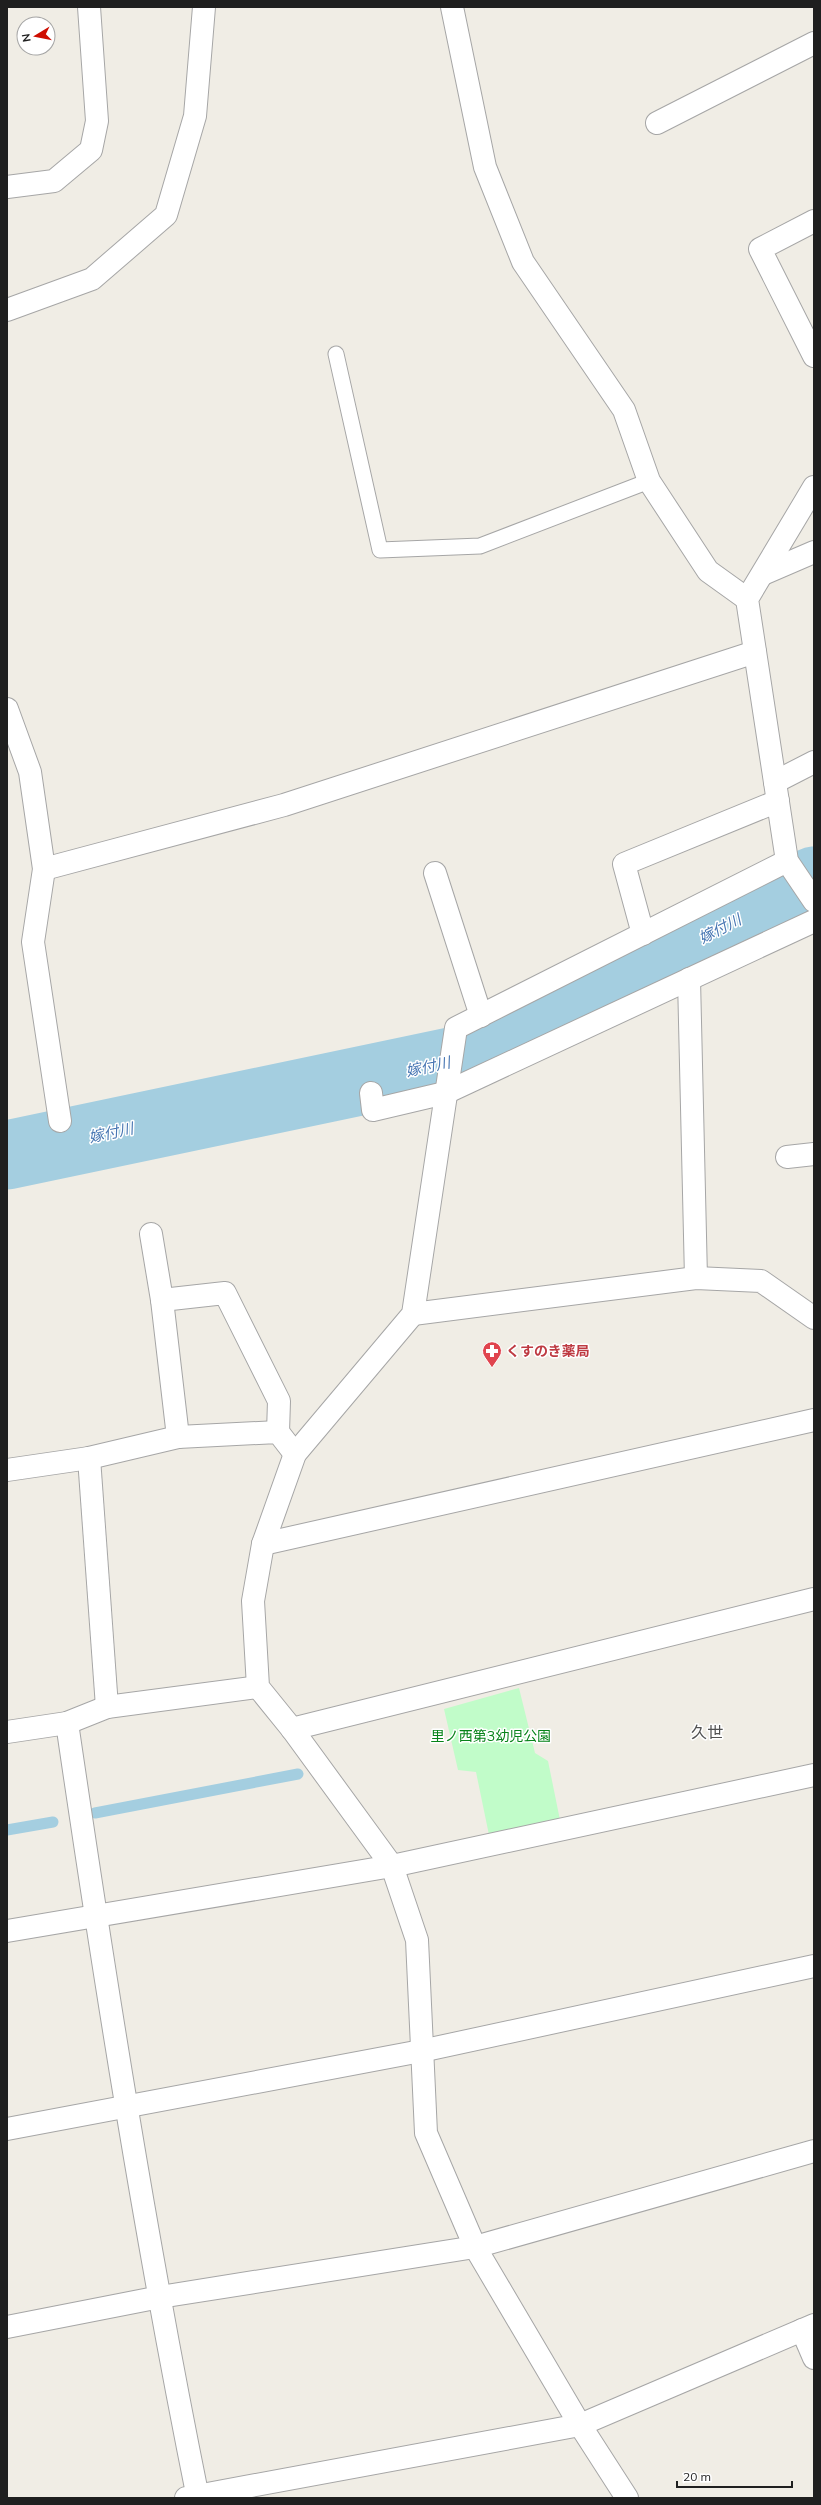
<svg xmlns="http://www.w3.org/2000/svg" width="821" height="2505" font-family="Mulish,'Noto Sans JP',sans-serif">
<style>
.park{fill:#c1fcc9}
.lines{fill:none;stroke-linecap:round;stroke-linejoin:round}
.stream{stroke:#a4cee0;stroke-width:11}
.river{stroke:#a4cee0;stroke-width:69}
.lane-casing{stroke:#a6a6a6;stroke-width:17}
.street-casing{stroke:#a6a6a6;stroke-width:24}
.lane{stroke:#fff;stroke-width:15}
.street{stroke:#fff;stroke-width:22}
.labels{text-anchor:middle;stroke-width:3;stroke-linejoin:round;paint-order:stroke}
.health-label{font-size:14px;font-weight:bold;fill:#be3a42;stroke:#fff;text-anchor:start}
.park-label{font-size:14px;fill:#078319;stroke:#fff}
.water-label{font-size:15px;font-style:italic;fill:#4776b3;stroke:#fff}
.quarter-label{font-size:16px;fill:#525252;stroke:#fff}
</style>
<rect width="100%" height="100%" fill="#f0ede5"/>
<!-- park -->
<path class="park" d="M519,1688L535,1753L548,1761L560,1820L489,1835L476,1772L458,1770L444,1709Z"/>
<g class="lines">
<!-- stream -->
<g class="stream">
<path d="M95,1813L298,1774"/>
<path d="M7,1830L53,1822"/>
</g>
<!-- river -->
<path class="river" d="M7,1155L460,1060L814,881"/>
<!-- lane casing -->
<g class="lane-casing">
<path id="lane" d="M336,354L380,550L480,546L649,481"/>
</g>
<!-- street casing -->
<g class="street-casing">
<g id="street">
<path d="M452,7L485,167L523,262L624,410L649,481L708,571L747,599"/>
<path d="M657,123L814,43"/>
<path d="M7,187L54,181L91,150L97,121L89,7"/>
<path d="M814,221L760,249L814,356"/>
<path d="M7,310L92,279L166,215L195,116L204,7"/>
<path d="M814,487L747,599L787,861L814,901"/>
<path d="M763,574L814,552"/>
<path d="M7,709L30,772L44,869L33,942L60,1121"/>
<path d="M775,782L814,762"/>
<path d="M44,869L284,805L755,652"/>
<path d="M435,873L481,1016"/>
<path d="M643,934L624,864L778,801"/>
<path d="M689,979L696,1278"/>
<path d="M371,1093L373,1110L445,1093L814,921"/>
<path d="M787,1157L814,1154"/>
<path d="M151,1234L162,1300L178,1437"/>
<path d="M162,1300L225,1293L279,1401L278,1432"/>
<path d="M413,1314L696,1278L761,1281L814,1318"/>
<path d="M89,1458L107,1707"/>
<path d="M7,1470L89,1458L178,1437L278,1432L295,1454"/>
<path d="M263,1544L814,1420"/>
<path d="M67,1723C105,1982 146,2241 198,2498"/>
<path d="M292,1729L814,1599"/>
<path d="M7,1732L67,1723L107,1707L258,1687"/>
<path d="M7,1931L392,1866L814,1775"/>
<path d="M7,2129L421,2051L814,1966"/>
<path d="M7,2327L160,2297L475,2247L814,2151"/>
<path d="M802,2330L814,2358"/>
<path d="M186,2498L580,2425L814,2325"/>
<path d="M627,2498L580,2425L475,2247L426,2133L417,1940L392,1866L292,1729L258,1687L253,1601L263,1544L295,1454L413,1314L456,1028L787,861"/>
</g>
</g>
<!-- lane -->
<use href="#lane" class="lane"/>
<!-- street -->
<use href="#street" class="street"/>
</g>
<!-- icons -->
<defs>
<g id="pharmacy-pin" transform="scale(1)"><path d="M0 17L-7.5 6A9.5 9.5 0 1 1 7.5 6Z" fill="#e0444e" stroke="#fff"/><path d="M-2-6h4v4h4v4h-4v4h-4v-4h-4v-4h4Z" fill="#fff"/></g>
</defs>
<g fill-rule="evenodd">
<use href="#pharmacy-pin" x="492" y="1351"/>
</g>
<g class="labels">
<!-- health labels -->
<g class="health-label">
<text x="506" y="1356">くすのき薬局</text>
</g>
<!-- park labels -->
<g class="park-label">
<text x="491" y="1741">里ノ西第3幼児公園</text>
</g>
<!-- water labels -->
<g class="water-label">
<text transform="translate(720 929) rotate(-27)" y="5">嫁付川</text>
<text transform="translate(428 1067) rotate(-12)" y="5">嫁付川</text>
<text transform="translate(111 1133) rotate(-12)" y="5">嫁付川</text>
</g>
<!-- quarter labels -->
<g class="quarter-label">
<text x="707" y="1738">久世</text>
</g>
</g>
<!-- border -->
<rect width="821" height="2505" fill="none" stroke="#1f1f1f" stroke-width="16"/>
<!-- north arrow -->
<g transform="translate(36 36) rotate(260)"><circle r="19" fill="#ffffff" stroke="#a5a5a5"/>
<path d="M0-3L7 15L0 10L-7 15Z" fill="#ce0d00"/>
<text y="-6" font-size="11" font-weight="bold" text-anchor="middle" fill="#1f1f1f">N</text>
</g>
<!-- scale -->
<path d="M677 2481v6h115v-6" fill="none" stroke="#1f1f1f" stroke-width="2"/>
<text x="683" y="2481" font-size="12" fill="#1f1f1f" stroke="#ffffff" stroke-width="3" paint-order="stroke">20 m</text>
</svg>
